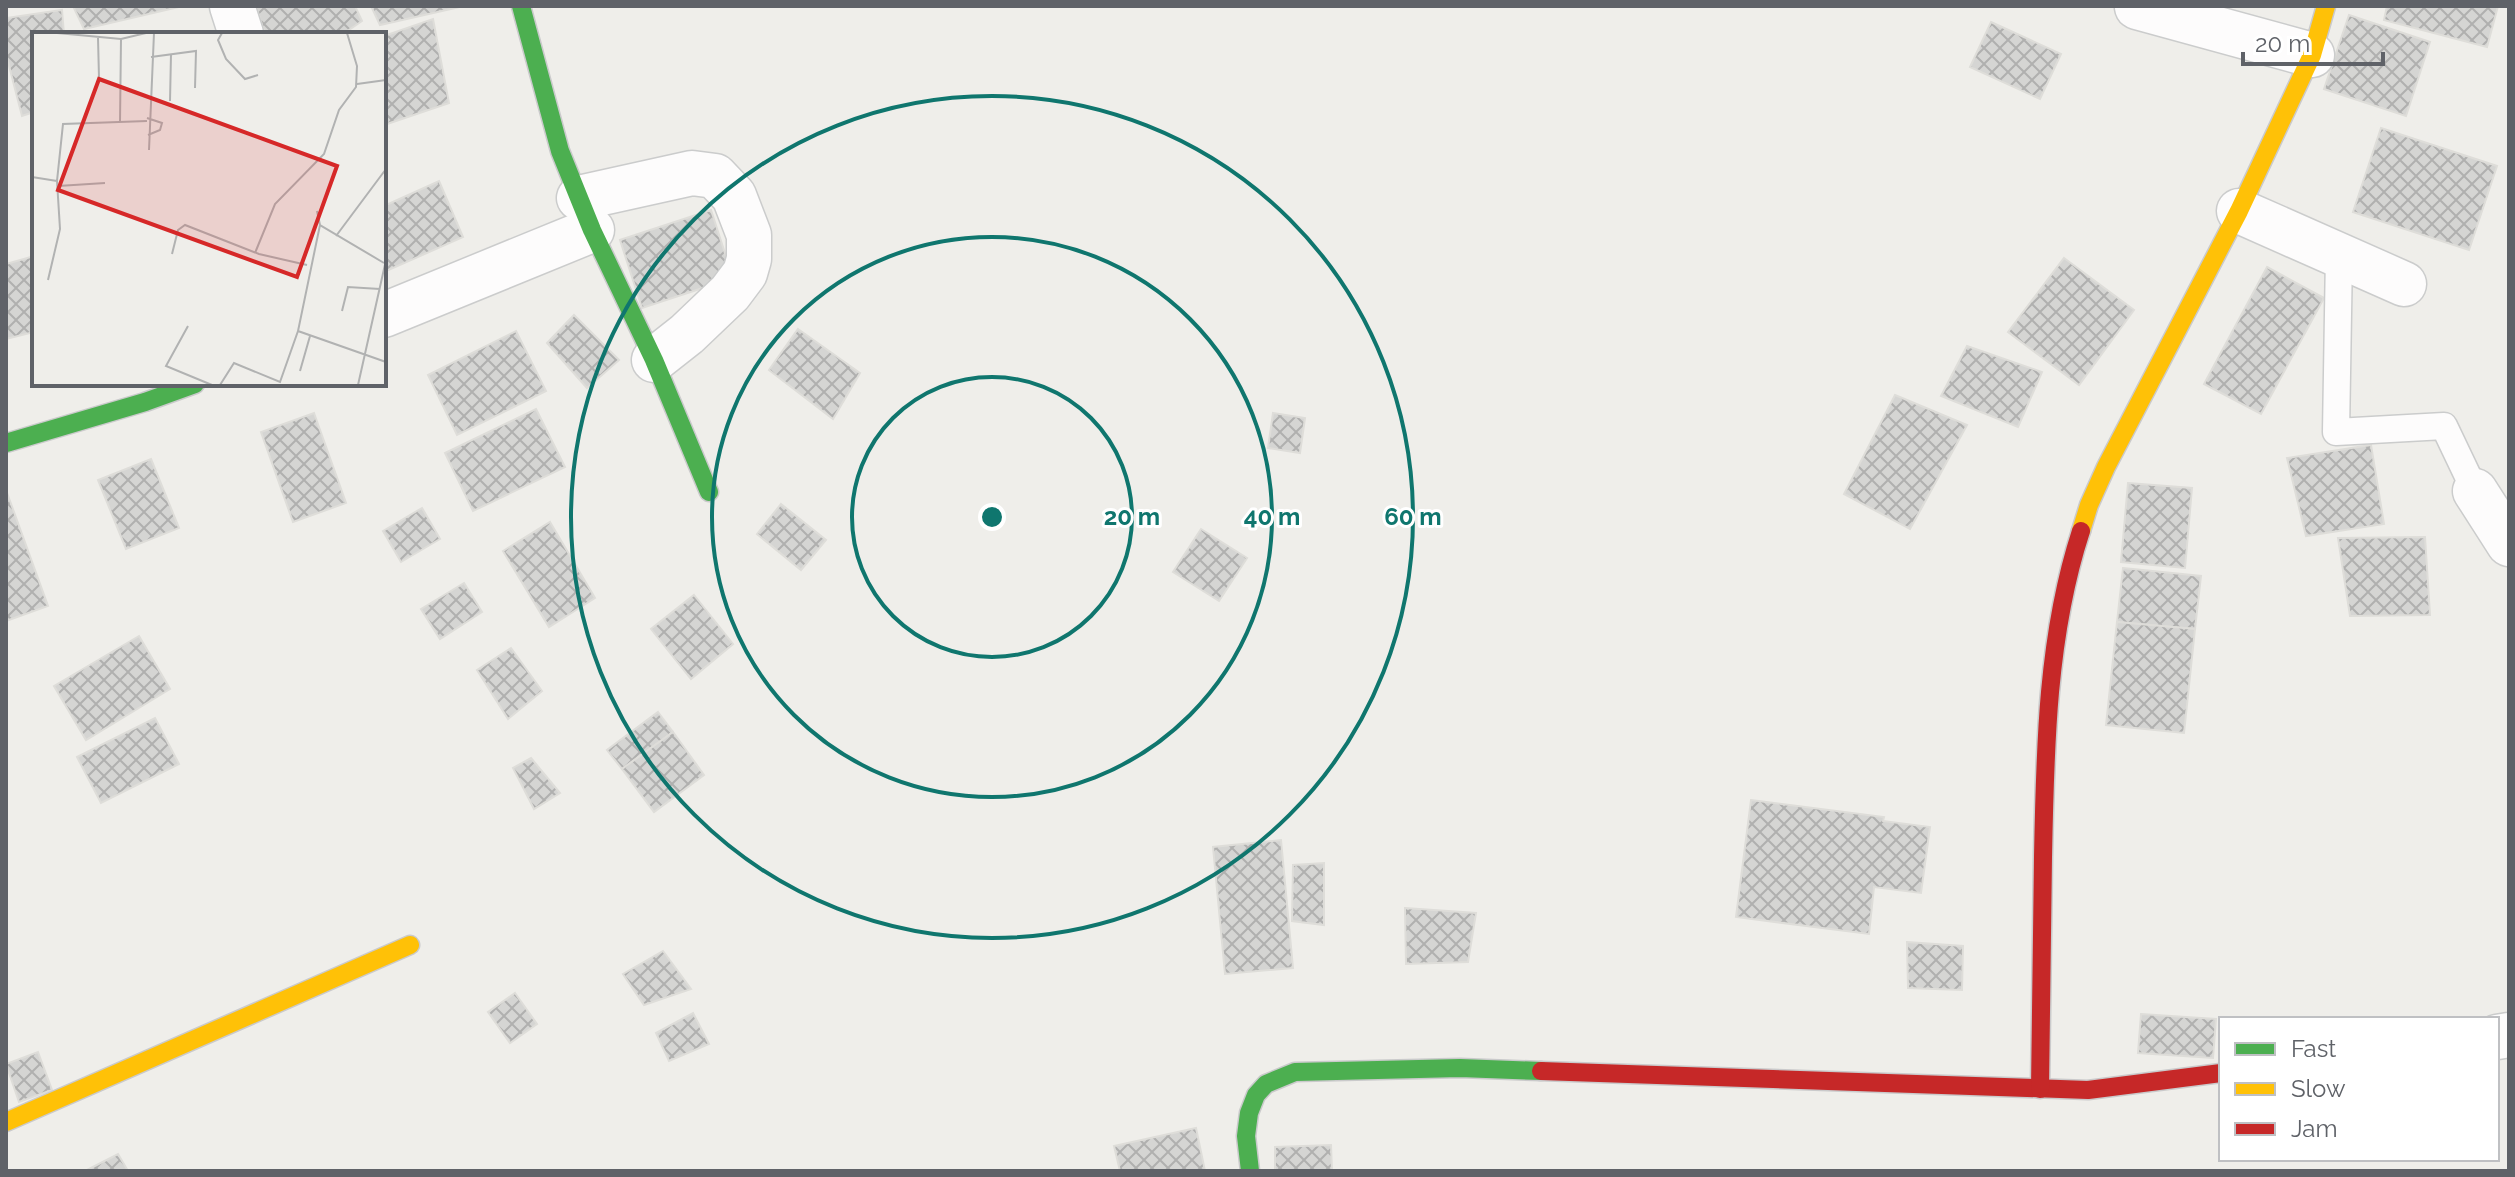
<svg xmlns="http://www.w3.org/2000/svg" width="2515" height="1177" font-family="Raleway,sans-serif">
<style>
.building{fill:url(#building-cross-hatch);stroke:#deddd9;stroke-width:2}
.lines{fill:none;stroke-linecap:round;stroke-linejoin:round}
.lane-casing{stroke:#cbcccc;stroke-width:29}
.street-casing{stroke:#cbcccc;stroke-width:47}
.fast-casing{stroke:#cacacb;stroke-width:21}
.slow-casing{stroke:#cacacb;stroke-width:21}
.jam-casing{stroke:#cacacb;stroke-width:21}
.lane{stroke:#fdfcfc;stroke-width:26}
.street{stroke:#fdfcfc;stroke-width:44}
.fast{stroke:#4caf50;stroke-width:18}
.slow{stroke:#ffc107;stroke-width:18}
.jam{stroke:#c62828;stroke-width:18}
.ring{fill:none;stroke:#0f766e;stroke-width:4}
.inset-road{fill:none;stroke:#b1b2b2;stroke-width:2}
.view{fill:#d62828;fill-opacity:0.15;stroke:#d62828;stroke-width:4}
.inset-edge{fill:none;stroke:#5f6268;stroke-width:4}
.centre{fill:#0f766e;stroke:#fff;stroke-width:4}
.ring-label{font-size:24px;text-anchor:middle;font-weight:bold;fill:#0f766e;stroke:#fff;stroke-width:6;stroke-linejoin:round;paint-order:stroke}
</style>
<defs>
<pattern id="building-cross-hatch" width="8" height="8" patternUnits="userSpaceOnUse" patternTransform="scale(2)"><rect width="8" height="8" fill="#d5d5d3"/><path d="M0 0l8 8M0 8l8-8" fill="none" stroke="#b0b0af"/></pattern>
</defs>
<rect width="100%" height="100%" fill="#efeeea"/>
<!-- building -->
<g class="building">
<path d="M73,6H183L84,29Z"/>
<path d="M256,6H355L362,21L343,34H265Z"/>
<path d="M371,6H464L380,25Z"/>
<path d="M2387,6H2498L2487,47L2384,20Z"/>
<path d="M62,10L64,34H34V112L22,116L6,54V18Z"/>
<path d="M2349,15L2430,42L2406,116L2324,89Z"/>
<path d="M433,19L449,103L384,125V36Z"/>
<path d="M1991,22L2061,54L2040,99L1970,67Z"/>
<path d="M2381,128L2497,166L2469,250L2353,212Z"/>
<path d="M439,181L463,237L384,272V206Z"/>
<path d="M711,210L733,278L642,308L620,240Z"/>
<path d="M34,256V332L6,339V264Z"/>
<path d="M2064,258L2134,310L2079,385L2008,332Z"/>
<path d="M2267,267L2324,298L2261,414L2204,384Z"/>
<path d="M574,315L619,360L587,388L547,343Z"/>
<path d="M798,329L860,373L833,419L769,370Z"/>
<path d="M516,331L546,391L457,435L428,375Z"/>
<path d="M1967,346L2042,372L2018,427L1941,396Z"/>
<path d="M1895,395L1967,425L1910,529L1844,494Z"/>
<path d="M536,409L565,467L473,511L445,453Z"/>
<path d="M314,413L346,503L293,522L261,432Z"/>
<path d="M1273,413L1305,418L1300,453L1268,448Z"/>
<path d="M2371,445L2384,524L2306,536L2287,458Z"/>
<path d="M151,459L179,528L126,549L98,480Z"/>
<path d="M2128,483L2192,488L2185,568L2121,562Z"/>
<path d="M6,490L48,606L6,621Z"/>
<path d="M781,504L826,540L801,570L757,534Z"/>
<path d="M422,508L440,539L401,562L383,531Z"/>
<path d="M550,522L595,598L549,627L503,551Z"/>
<path d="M1201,529L1247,558L1219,601L1173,572Z"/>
<path d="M2425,537L2430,615L2350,616L2338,538Z"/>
<path d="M2123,568L2201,576L2195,629L2117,622Z"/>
<path d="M464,583L482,612L440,639L421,609Z"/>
<path d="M694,595L733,644L691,679L651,629Z"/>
<path d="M2117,622L2195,629L2184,733L2106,725Z"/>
<path d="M139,636L170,689L86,740L54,686Z"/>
<path d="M511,648L542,691L508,719L477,670Z"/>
<path d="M658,712L673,732L622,769L607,750Z"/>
<path d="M155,718L179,764L101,803L77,757Z"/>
<path d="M673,732L704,775L654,812L622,769Z"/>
<path d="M531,758L560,793L534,809L513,768Z"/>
<path d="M1751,800L1884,817L1883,821L1930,827L1921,893L1874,887L1869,934L1736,917Z"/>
<path d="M1281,840L1293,968L1225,974L1213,847Z"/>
<path d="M1324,863V925L1292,921L1293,865Z"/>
<path d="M1405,908L1476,913L1468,962L1406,964Z"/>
<path d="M1907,942L1963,946L1962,990L1908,988Z"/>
<path d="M663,951L691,989L644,1005L623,974Z"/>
<path d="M515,993L537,1024L510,1043L488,1012Z"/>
<path d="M693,1013L709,1044L669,1061L656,1033Z"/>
<path d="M2141,1014L2216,1019L2213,1058L2138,1053Z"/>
<path d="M38,1052L52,1090L19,1102L6,1064Z"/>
<path d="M1196,1128L1205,1171H1120L1114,1146Z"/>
<path d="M1331,1145L1332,1171H1275V1147Z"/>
<path d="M118,1154L128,1171H85Z"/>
</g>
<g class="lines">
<!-- lane casing -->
<g class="lane-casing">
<path id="lane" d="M2339,255L2336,432L2444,426L2475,491"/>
</g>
<!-- street casing -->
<g class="street-casing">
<g id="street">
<path d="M232,6L241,34"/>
<path d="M2137,7L2312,55"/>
<path d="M579,198L692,173L715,176L734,196L749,235V259L745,273L730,293L687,334L654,360"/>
<path d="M2239,211L2404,284"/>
<path d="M384,315L592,230"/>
<path d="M2475,491L2509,544"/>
<path d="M2497,1037L2509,1035"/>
</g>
</g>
<!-- fast casing -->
<g class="fast-casing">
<g id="fast">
<path d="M521,6L560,151L592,230L654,360L709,492"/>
<path d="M6,443L145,402L195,384"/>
<path d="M1250,1171L1246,1136L1249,1113L1256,1095L1266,1084L1295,1072L1460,1068L1541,1071"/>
</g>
</g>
<!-- slow casing -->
<g class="slow-casing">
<g id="slow">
<path d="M2081,531L2089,505L2106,467L2239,211L2312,55L2326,6"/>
<path d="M6,1122L410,945"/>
</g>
</g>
<!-- jam casing -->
<g class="jam-casing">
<g id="jam">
<path d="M1541,1071L2088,1090L2221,1073"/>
<path d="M2040,1089C2041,1012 2042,934 2043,857C2045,748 2047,635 2081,531"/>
</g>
</g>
<!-- lane -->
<use href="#lane" class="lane"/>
<!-- street -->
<use href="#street" class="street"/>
<!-- fast -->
<use href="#fast" class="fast"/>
<!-- slow -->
<use href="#slow" class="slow"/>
<!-- jam -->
<use href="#jam" class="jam"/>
</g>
<!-- distance rings -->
<g class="ring">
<circle cx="992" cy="517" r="140"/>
<circle cx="992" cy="517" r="280"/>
<circle cx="992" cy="517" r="421"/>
</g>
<!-- overview -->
<g transform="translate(32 32)">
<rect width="354" height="354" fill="#efeeea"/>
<path class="inset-road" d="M25,1L89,7L114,1M190,1L186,8L194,27L213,47L226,43M66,6L67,46M119,25L164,19L163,56M325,52L354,48M138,69L139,22M115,86L130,91L128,98L116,103M88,90L89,7M117,118L122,1M0,145L25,149M26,154L73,151M285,179L288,193L352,231M288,193L266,299L354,330M304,204L354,137M223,221L243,172L292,122L307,78L324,55L325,34L315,1M140,222L146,198L153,193L227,222L275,233M16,248L28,197L25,149L31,92L115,89M310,279L316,255L348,257M156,294L134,334L180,353M268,339L278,304M188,353L202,331L248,350L266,299M326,353L354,228"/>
<path class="view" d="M67,47L305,134L265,245L26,158Z"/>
<rect width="354" height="354" class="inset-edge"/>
</g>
<circle cx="992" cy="517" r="12" class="centre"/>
<g class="ring-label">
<text x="1132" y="525">20 m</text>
<text x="1272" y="525">40 m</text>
<text x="1413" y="525">60 m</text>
</g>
<!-- border -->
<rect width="2515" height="1177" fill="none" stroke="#5f6268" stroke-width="16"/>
<!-- legend -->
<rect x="2219" y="1017" width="280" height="144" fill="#ffffff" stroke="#bfc0c3" stroke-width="2"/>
<rect x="2235" y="1043" width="40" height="12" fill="#4caf50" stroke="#bfc0c3" stroke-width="2"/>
<text x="2291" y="1057" font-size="24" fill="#5f6268">Fast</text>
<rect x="2235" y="1083" width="40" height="12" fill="#ffc107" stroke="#bfc0c3" stroke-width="2"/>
<text x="2291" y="1097" font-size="24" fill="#5f6268">Slow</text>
<rect x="2235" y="1123" width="40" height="12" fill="#c62828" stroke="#bfc0c3" stroke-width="2"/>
<text x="2291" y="1137" font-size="24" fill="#5f6268">Jam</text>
<!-- scale -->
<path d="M2243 52v12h140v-12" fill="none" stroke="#5f6268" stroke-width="4"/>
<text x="2255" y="52" font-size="24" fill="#5f6268" stroke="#ffffff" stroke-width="6" paint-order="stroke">20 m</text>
</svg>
